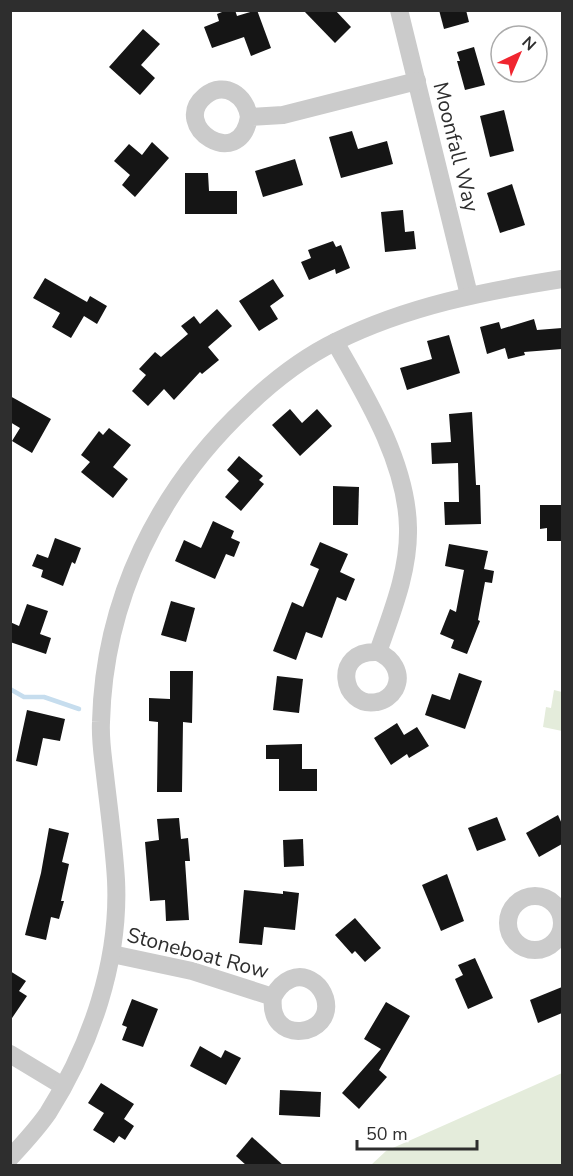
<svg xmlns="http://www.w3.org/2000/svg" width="573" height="1176" font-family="'Nunito Sans',sans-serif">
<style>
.green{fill:#e4ecdb}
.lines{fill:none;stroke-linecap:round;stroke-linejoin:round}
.stream{stroke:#c6ddee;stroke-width:4.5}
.building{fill:#151515}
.street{stroke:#cbcbcb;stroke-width:18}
.labels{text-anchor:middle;stroke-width:6;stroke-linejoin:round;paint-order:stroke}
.street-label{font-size:21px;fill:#2e2e2e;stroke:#fff}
</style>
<rect width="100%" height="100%" fill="#fff"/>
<!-- green -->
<g class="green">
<path d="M554,690L562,692V731L543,727L546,707L551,708Z"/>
<path d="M562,1073V1165H371L386,1151Z"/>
</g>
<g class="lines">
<!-- stream -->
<path class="stream" d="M10,689L24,697H44L79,709"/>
</g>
<!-- building -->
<g class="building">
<path d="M227,10H235L237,16L257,10L271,48L251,56L244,37L212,48L204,27L219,21L217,14Z"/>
<path d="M303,10H335L351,27L335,43Z"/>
<path d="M439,10H466L469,22L444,29Z"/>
<path d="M143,29L160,44L141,65L155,78L140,95L109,67Z"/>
<path d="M474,47L485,85L465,90L457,61H460L457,52Z"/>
<path d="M504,110L514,151L490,157L480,116Z"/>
<path d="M352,131L358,149L387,141L393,164L341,178L329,137Z"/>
<path d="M152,142L169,158L135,197L122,185L130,175L114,161L129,144L142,155Z"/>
<path d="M295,159L303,185L263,197L255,171Z"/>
<path d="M185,173H208L209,191H237V214H185Z"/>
<path d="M512,184L525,225L500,233L487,193Z"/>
<path d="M403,210L405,232L414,231L416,249L385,252L381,212Z"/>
<path d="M333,241L336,247L341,245L350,268L336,274L335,269L309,280L301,262L311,258L308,250Z"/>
<path d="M45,278L87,302L90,296L107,306L97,324L84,316L71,338L52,327L60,313L33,298Z"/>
<path d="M273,279L284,296L270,306L278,319L259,331L239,301Z"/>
<path d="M217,309L232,326L208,347L219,360L202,374L200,372L174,400L164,389L148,406L132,391L146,375L139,369L155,352L161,357L188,334L181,326L194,316L200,324Z"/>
<path d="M534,319L537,330L562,328V349L524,352L525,355L508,359L505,348L487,354L480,327L499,322L501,329Z"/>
<path d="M449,335L460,373L407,390L400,368L432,359L427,341Z"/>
<path d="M10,396L51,419L32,453L12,441L20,428L10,422Z"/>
<path d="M290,409L302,423L317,409L332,426L300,456L272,425Z"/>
<path d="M472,412L476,485H480L481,524L445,525L444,502H459L458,463L432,464L431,443L451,442L449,414Z"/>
<path d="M109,428L131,445L113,467L128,479L113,498L81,472L90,462L81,455L99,431L103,435Z"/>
<path d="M239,456L263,476L259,480L264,484L241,511L225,497L239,481L227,470Z"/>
<path d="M333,486L359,487L358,525H333Z"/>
<path d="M540,505H562V541H547V528L540,529Z"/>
<path d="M213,521L234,531L231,538L240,542L234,557L226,554L215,579L175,561L184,540L201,548Z"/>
<path d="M55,538L81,548L75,564L72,562L63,586L41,577L43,570L32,566L37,554L48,558Z"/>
<path d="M320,542L348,554L340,572L355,579L346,601L337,597L322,638L306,632L296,660L273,651L292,602L303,607L319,569L310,565Z"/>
<path d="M449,544L488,551L484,569L494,571L492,583L485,582L478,620L480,621L467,654L451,648L454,640L440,634L450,609L456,612L464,570L445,566Z"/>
<path d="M171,601L195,608L186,642L161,635Z"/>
<path d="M27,604L48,611L40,634L51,638L46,654L10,642V622L19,626Z"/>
<path d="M170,671H193L192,723L183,722L182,792H157L158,722L149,721V698L170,699Z"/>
<path d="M459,673L482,681L465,729L425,715L432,694L450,700Z"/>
<path d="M277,676L303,679L299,713L273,710Z"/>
<path d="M27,710L65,719L60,741L43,738L37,766L16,761Z"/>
<path d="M397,723L404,735L417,727L429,746L409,758L407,754L391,765L374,738Z"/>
<path d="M302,744V769H317V791H279V759H266V745Z"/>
<path d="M558,815L562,824V844L539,857L526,833Z"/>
<path d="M497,817L506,840L477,851L468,828Z"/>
<path d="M179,818L181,839L188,838L190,861H185L189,920L166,921L165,900L150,901L145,842L159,840L157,819Z"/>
<path d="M49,828L69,833L62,862L69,864L61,901H64L59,919L51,917L46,940L25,935L41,873Z"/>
<path d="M303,839L304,866L284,867L283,840Z"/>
<path d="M447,874L464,921L441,931L422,885Z"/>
<path d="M244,890L283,894V891L299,893L295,930L264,927L262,945L239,943Z"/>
<path d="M355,918L381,948L365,962L355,951L352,954L335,935Z"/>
<path d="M475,958L493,998L468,1009L455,979L463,975L458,965Z"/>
<path d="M10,971L26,981L19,991L27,996L10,1021Z"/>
<path d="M562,987V1013L538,1023L530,1000Z"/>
<path d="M132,999L158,1009L143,1047L122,1040L127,1027L122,1025Z"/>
<path d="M386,1002L410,1016L379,1070L387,1077L359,1109L342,1093L381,1049L364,1039Z"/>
<path d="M200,1046L221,1058L225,1050L241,1058L226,1085L190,1066Z"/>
<path d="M101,1083L134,1104L124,1119L134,1126L125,1140L119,1136L114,1143L93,1130L104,1113L88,1103Z"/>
<path d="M280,1090L321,1092L320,1117L279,1115Z"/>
<path d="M252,1137L284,1166H247L236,1156Z"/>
</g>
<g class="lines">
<!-- street -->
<g class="street">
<path d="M399,10L469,295"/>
<path d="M249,117C240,173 169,126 205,96C225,80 246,96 249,117L283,115L417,81"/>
<path d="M335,342C366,396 407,463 408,528C409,571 392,612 378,652C392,658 403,673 395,689C391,696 384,701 377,702C341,709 331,649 378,652"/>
<circle cx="535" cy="923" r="27"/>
<path d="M112,954L192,971L273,997C281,981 298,970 315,983C320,987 323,992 325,998C336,1037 267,1047 273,997"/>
<path d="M10,1054L63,1086"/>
<path d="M10,1158C23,1144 37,1129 48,1113C91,1045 120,961 116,880C114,845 109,810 105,775C103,757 100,740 101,722C104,600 158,489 247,406C273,381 304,357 337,341C408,306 485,291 562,279"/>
</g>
</g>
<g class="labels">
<!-- street labels -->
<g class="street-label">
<text transform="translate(456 147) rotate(76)" y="7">Moonfall Way</text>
<text transform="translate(198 953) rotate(15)" y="7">Stoneboat Row</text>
</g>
</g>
<!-- border -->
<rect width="573" height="1176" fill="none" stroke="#2e2e2e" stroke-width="24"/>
<!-- north arrow -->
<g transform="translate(519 54) rotate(44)"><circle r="28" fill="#ffffff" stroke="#ababab" stroke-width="1.5"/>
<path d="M0-4.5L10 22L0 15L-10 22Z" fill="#f0252f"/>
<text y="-9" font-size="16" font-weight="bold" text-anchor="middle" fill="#2e2e2e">N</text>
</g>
<!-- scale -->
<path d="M357 1140v9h120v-9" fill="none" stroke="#2e2e2e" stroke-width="3"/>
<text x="366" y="1140" font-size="18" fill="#2e2e2e" stroke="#ffffff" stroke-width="4.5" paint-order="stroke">50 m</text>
</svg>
